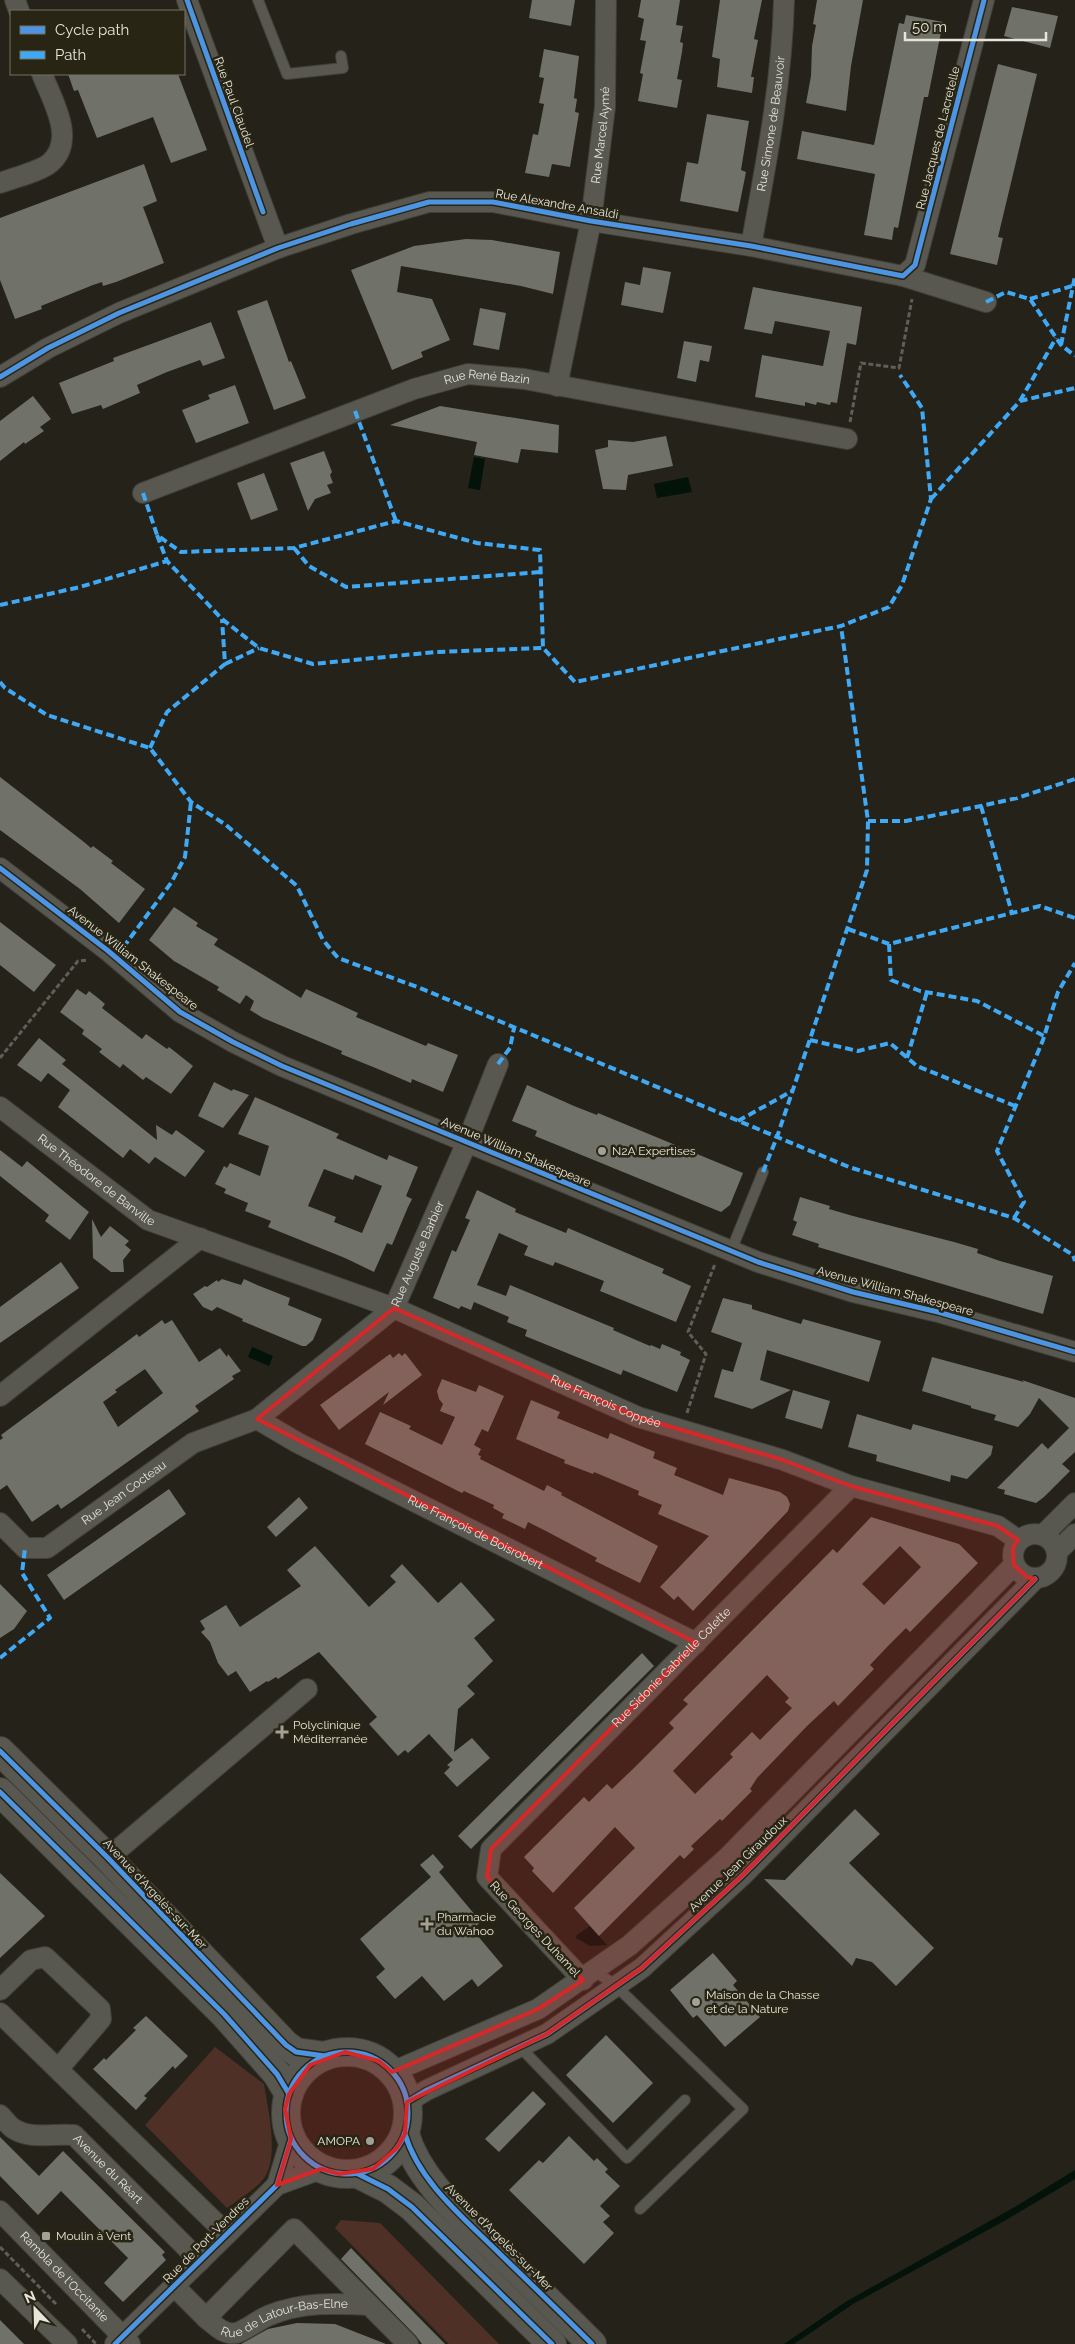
<svg xmlns="http://www.w3.org/2000/svg" width="1075" height="2344" font-family="Raleway,sans-serif">
<style>
.green{fill:#4e3027}
.water{fill:#03130a}
.building{fill:#707169;fill-rule:evenodd}
.lines{fill:none;stroke-linecap:round;stroke-linejoin:round}
.lane-casing{stroke:#413f38;stroke-width:12}
.street-casing{stroke:#413f38;stroke-width:22}
.secondary-casing{stroke:#413f38;stroke-width:30}
.path{stroke:#605e58;stroke-width:3;stroke-dasharray:5 2.5;stroke-linecap:butt}
.lane{stroke:#585750;stroke-width:10}
.street{stroke:#585750;stroke-width:20}
.secondary{stroke:#585750;stroke-width:28}
.quiet{stroke:#3fa9f5;stroke-width:4;stroke-dasharray:8 4;stroke-linecap:butt}
.cycleway-casing{stroke:#282515;stroke-width:8}
.cycleway{stroke:#4d94e3;stroke-width:5}
.marked{fill:#d62828;fill-opacity:0.2;stroke:#d62828;stroke-width:4;stroke-linejoin:round}
.poi-dot{fill:#a3a196;stroke:#282515;stroke-width:2}
.labels{text-anchor:middle;stroke-width:5;stroke-linejoin:round;paint-order:stroke}
.street-label{font-size:12px;fill:#e7e5da;stroke:#282515}
.poi-label{font-size:12px;fill:#e7e5da;stroke:#282515;text-anchor:start}
</style>
<rect width="100%" height="100%" fill="#242219"/>
<!-- green -->
<g class="green">
<path d="M215,2047L264,2084C268,2110 281,2162 261,2182C251,2192 238,2200 227,2208L145,2125Z"/>
<path d="M341,2220L380,2223L499,2344H449L335,2228Z"/>
</g>
<!-- water -->
<g class="water">
<path d="M474,457L485,459L480,490L468,488Z"/>
<path d="M688,477L692,492L657,498L654,484Z"/>
<path d="M252,1347L273,1356L269,1366L248,1357Z"/>
<path d="M590,1926L607,1945L590,1946L576,1938L577,1935Z"/>
<path d="M1075,2170V2179L1006,2220L853,2304L794,2344H784L847,2301L1013,2208Z"/>
</g>
<!-- building -->
<g class="building">
<path d="M532,0H575L571,26L529,18Z"/>
<path d="M641,0H680L676,25L683,26L680,42L683,43L682,52L677,79L682,80L677,108L638,101L643,74L640,73L646,41L640,40L644,19L638,17Z"/>
<path d="M720,0H762L754,39L758,40L751,77H754L752,93L717,87L720,59L712,57Z"/>
<path d="M817,0H863L851,66L846,111L806,103L811,76L812,46L816,25L813,24Z"/>
<path d="M1012,7L1058,16L1050,48L1004,36Z"/>
<path d="M906,15L943,22L928,97H924L898,228L894,227L892,240L864,235L875,174L797,159L802,131L874,145L899,23L904,24Z"/>
<path d="M544,49L579,56L574,98L577,99L575,112L579,113L570,167L552,164L549,177L525,173L533,134L538,135L544,104L539,103L544,78L539,77Z"/>
<path d="M998,64L1037,74L998,237L1003,238L997,265L950,254Z"/>
<path d="M68,74H178L207,150L171,163L153,117L97,138L78,90L74,91Z"/>
<path d="M707,114L749,121L741,170L746,172L738,212L680,201L687,162L698,164Z"/>
<path d="M144,164L157,201L143,207L164,263L116,282L103,286L102,282L93,285L41,306L42,309L15,319L0,280V218Z"/>
<path d="M466,239L492,240L560,252L553,294L521,286L401,266L397,292L432,299L450,340L421,352L423,357L392,370L351,270L414,246Z"/>
<path d="M643,267L671,272L663,313L621,305L625,282L640,285Z"/>
<path d="M753,287L862,307L856,345L847,343L837,403L831,402L830,405L817,402L816,405L805,402V406L755,397L762,355L823,366L830,331L775,321L772,334L744,329Z"/>
<path d="M267,300L289,362L291,361L306,398L274,410L237,311Z"/>
<path d="M480,308L506,313L499,350L473,345Z"/>
<path d="M211,322L225,358L203,366L200,360L167,372L137,385L140,393L103,409L101,405L72,414L59,383L114,361L113,358Z"/>
<path d="M684,341L712,346L709,362L700,360L696,382L677,378Z"/>
<path d="M235,385L249,423L196,443L182,410L210,399L208,395Z"/>
<path d="M33,396L51,419L40,427L44,431L25,444L24,442L0,461V421Z"/>
<path d="M440,406L559,425L558,453L521,449L518,463L474,455L477,442L390,425Z"/>
<path d="M666,436L673,466L628,475L626,490L603,489L595,450L608,447V440L633,442Z"/>
<path d="M324,451L332,472L330,475L333,483L327,485L331,493L315,499L308,511L290,463Z"/>
<path d="M264,473L278,510L251,520L237,483Z"/>
<path d="M0,777L84,842L91,848L93,846L113,861L111,863L145,889L119,923L80,889L0,830Z"/>
<path d="M174,907L198,923L196,926L218,939L214,945L301,998L306,989L358,1013L356,1017L426,1046L428,1043L458,1055L443,1092L412,1079L411,1083L378,1069L341,1054L342,1051L263,1018L250,1010L254,1001L246,995L240,1004L217,990L219,987L174,961L149,940Z"/>
<path d="M0,922L56,965L34,992L0,965Z"/>
<path d="M77,989L86,995L89,991L98,998L105,1004L102,1008L142,1039L146,1034L167,1049L169,1047L193,1066L171,1094L146,1077L143,1080L123,1064L120,1068L99,1052L102,1049L82,1034L84,1030L60,1012Z"/>
<path d="M39,1038L66,1060L62,1064L157,1140L156,1125L172,1135L176,1130L205,1151L185,1177L155,1157L149,1164L130,1149L123,1158L58,1107L70,1090L48,1073L41,1082L17,1065Z"/>
<path d="M214,1082L232,1091L233,1089L249,1095L223,1128L198,1116Z"/>
<path d="M527,1085L574,1106L597,1115L598,1113L743,1173L730,1205L721,1212L535,1136L537,1131L512,1121Z"/>
<path d="M255,1097L339,1134L336,1138L387,1160L389,1155L418,1167L406,1196L412,1199L408,1207L392,1245L387,1243L374,1272L345,1258L268,1227L271,1221L245,1211L248,1203L224,1193L226,1189L215,1184L224,1166L227,1168L230,1163L260,1176L269,1146L238,1134ZM324,1169L353,1180L355,1175L382,1186L362,1233L334,1222L336,1217L308,1206Z"/>
<path d="M0,1150L22,1167L27,1161L89,1212L70,1240L45,1221L49,1215L0,1176Z"/>
<path d="M477,1190L516,1209L515,1212L566,1233L568,1228L664,1269L662,1273L691,1286L676,1322L600,1291L604,1281L555,1262L553,1266L524,1255L528,1246L499,1233L477,1285L506,1296L510,1285L614,1328L613,1330L650,1346L651,1345L660,1349L662,1344L681,1352L680,1355L690,1360L677,1392L623,1370L621,1375L525,1336L527,1330L507,1322L509,1317L474,1302L471,1310L461,1306L459,1309L433,1298L452,1250L456,1252L470,1220L465,1218Z"/>
<path d="M800,1197L830,1206L829,1209L853,1216L954,1242L978,1249L977,1253L1000,1261L1053,1276L1043,1314L818,1247L819,1244L792,1235L797,1222L793,1220Z"/>
<path d="M92,1219L101,1237L110,1226L129,1241L125,1245L131,1250L123,1260L124,1272H111L93,1258Z"/>
<path d="M61,1262L79,1288L0,1343V1307Z"/>
<path d="M222,1279L241,1285L244,1279L257,1285L290,1298L288,1305L322,1319L313,1340L306,1346H302L242,1321L243,1319L217,1307L212,1311L203,1307L193,1294L205,1286L207,1287L217,1280L218,1282Z"/>
<path d="M723,1298L752,1305V1309L801,1324L803,1319L881,1341L869,1382L767,1350L760,1380L791,1390L752,1409L714,1397L722,1369L733,1372L742,1343L711,1332Z"/>
<path d="M162,1320L165,1324L172,1320L199,1362L220,1348L227,1357L228,1354L241,1371L232,1376L234,1379L195,1406L199,1411L77,1498L61,1509L58,1504L32,1522L7,1485L0,1490V1440L3,1438L1,1435L137,1334L139,1337ZM145,1369L163,1393L118,1427L103,1402L117,1392L115,1390Z"/>
<path d="M399,1353L402,1356L405,1353L422,1375L383,1405L389,1392L339,1430L320,1405L390,1354L393,1358Z"/>
<path d="M932,1357L1024,1382L1022,1380L1075,1398V1452L1062,1464L1070,1471L1044,1497L1036,1503L1004,1494L1005,1490L997,1488L1042,1443L1048,1449L1069,1428L1039,1398L1030,1414L1018,1427L994,1420L996,1415L971,1408V1406L922,1391Z"/>
<path d="M442,1379L476,1392L479,1385L504,1396L488,1432L482,1429L474,1445L481,1449L478,1455L481,1456L480,1459L544,1491L547,1485L562,1493L561,1495L658,1546L640,1583L595,1561L597,1558L544,1530L528,1522L525,1529L502,1518L504,1514L493,1508L494,1505L464,1491L462,1493L365,1444L380,1412L411,1426L409,1429L442,1445L455,1417L440,1411L443,1404L439,1399L437,1391Z"/>
<path d="M793,1390L830,1401L822,1429L785,1418Z"/>
<path d="M531,1400L560,1412L557,1418L608,1439L610,1433L655,1452L653,1458L677,1468L674,1475L723,1495L729,1478L780,1492L787,1497L790,1504L788,1511L693,1611L678,1596L674,1600L660,1587L709,1536L658,1514L662,1505L638,1495L639,1491L594,1472L593,1474L564,1463L565,1460L516,1439Z"/>
<path d="M857,1414L911,1430L913,1424L993,1446L991,1455L967,1479L951,1475L950,1482L876,1461L877,1455L848,1447Z"/>
<path d="M169,1489L186,1514L64,1600L47,1575Z"/>
<path d="M299,1497L308,1508L276,1537L267,1527Z"/>
<path d="M871,1517L959,1544L978,1563L910,1632L906,1628L888,1646L870,1665L874,1669L838,1706L834,1701L808,1725L757,1778L750,1789L752,1791L722,1821L720,1819L691,1846L694,1849L684,1859L680,1855L599,1936L574,1908L635,1848L615,1827L553,1893L532,1871L534,1868L524,1857L584,1797L589,1802L607,1784L612,1789L635,1767L674,1728L669,1723L688,1704L683,1700L833,1549L837,1553ZM900,1546L921,1567L884,1605L862,1584ZM767,1675L789,1698L785,1702L792,1708L760,1740L752,1732L730,1754L733,1757L695,1794L673,1771Z"/>
<path d="M315,1546L369,1607L396,1582L390,1576L402,1564L438,1603L461,1582L495,1620L474,1638L493,1661L467,1686L475,1694L458,1709L454,1752L472,1738L490,1758L457,1787L444,1773L450,1767L447,1765L453,1760L429,1734L408,1753L405,1750L398,1756L369,1724L377,1717L319,1652L278,1679L276,1677L268,1682L267,1681L250,1692L236,1671L228,1676L218,1663L210,1642L201,1632L205,1629L200,1621L226,1605L240,1627L261,1613L301,1586L287,1570Z"/>
<path d="M0,1584L27,1611L14,1629L0,1638Z"/>
<path d="M642,1653L654,1666L471,1849L458,1836Z"/>
<path d="M855,1809L880,1834L849,1863L934,1948L896,1986L872,1962L856,1958L852,1966L764,1879L785,1880Z"/>
<path d="M433,1854L444,1867L439,1872L481,1922L472,1929L503,1966L478,1987L472,1979L444,2001L422,1976L395,1999L376,1977L385,1969L360,1939L431,1877L420,1865Z"/>
<path d="M0,1873L45,1916L0,1958Z"/>
<path d="M713,1953L737,1981L733,1985L760,2017L725,2047L697,2015L693,2018L670,1990Z"/>
<path d="M146,2016L188,2056L175,2069L173,2066L144,2096L147,2098L136,2110L93,2069L104,2058L106,2060L136,2030L133,2028Z"/>
<path d="M606,2035L653,2083L613,2123L566,2075Z"/>
<path d="M533,2091L546,2104L499,2152L485,2139Z"/>
<path d="M569,2136L594,2161L597,2158L608,2169L605,2172L620,2186L600,2206L610,2216L603,2222L614,2233L584,2264L509,2190L539,2160L543,2163Z"/>
<path d="M0,2137L39,2176L63,2151L165,2252L162,2255L166,2260L123,2302L104,2283L128,2258L61,2191L38,2215L0,2176Z"/>
<path d="M351,2248L380,2278L445,2344H422L416,2336L341,2259Z"/>
<path d="M0,2320L24,2344H0Z"/>
<path d="M297,2323L335,2324L386,2344H241L268,2329Z"/>
</g>
<g class="lines">
<!-- lane casing -->
<g class="lane-casing">
<g id="lane">
<path d="M258,0L287,74L343,68L341,56"/>
<path d="M731,1251L763,1172"/>
<path d="M595,1971L616,1986L743,2109L640,2209"/>
<path d="M520,2047L627,2158L685,2100"/>
</g>
</g>
<!-- street casing -->
<g class="street-casing">
<g id="street">
<path d="M15,0L19,11"/>
<path d="M187,0L278,248"/>
<path d="M0,183C13,178 41,171 50,163C77,140 52,100 42,74"/>
<path id="s1" d="M751,246C766,164 782,83 784,0"/>
<path d="M903,276L915,265L984,0"/>
<path d="M0,377L48,348L119,313L278,248L351,224L429,202H493L591,221L751,246L903,276L986,302"/>
<path id="s2" d="M557,386L591,221L605,107L606,0"/>
<path id="s3" d="M143,493L414,389L468,374L524,379L847,439"/>
<path d="M0,868L107,950L180,1012L233,1042L282,1066L758,1262L853,1292L938,1312L1075,1352"/>
<path id="s4" d="M0,1107L148,1220L394,1308L638,1417L783,1460L851,1486L998,1526L1018,1540"/>
<path d="M0,1396L200,1238"/>
<path id="s5" d="M257,1419L298,1443L696,1643"/>
<path id="s6" d="M0,1523L25,1548H47L193,1443L257,1419L394,1308L467,1142L498,1064"/>
<circle cx="1035" cy="1556" r="22"/>
<path d="M1043,1535L1075,1503"/>
<path d="M1057,1552L1075,1534"/>
<path d="M108,1858L307,1689"/>
<path id="s7" d="M583,1980L487,1877L491,1849L851,1486"/>
<path d="M0,1990L31,1960L45,1957L100,2009L101,2019L59,2068"/>
<path d="M0,2013L227,2234"/>
<path d="M392,2072L538,2009L630,1945L727,1858L1014,1565"/>
<path d="M407,2102L427,2090L547,2034L642,1968L742,1876L1035,1579"/>
<path id="s8" d="M0,2115C4,2119 9,2126 14,2129C31,2140 55,2133 74,2135L200,2261"/>
<path d="M277,2185L291,2139"/>
<path id="s9" d="M0,2211L130,2344"/>
<path d="M0,2279L67,2344"/>
<path d="M174,2286L206,2318L294,2229L408,2344"/>
<path id="s10" d="M206,2318C215,2325 223,2335 236,2333C247,2330 259,2319 270,2315C302,2302 334,2303 369,2305"/>
<path d="M115,2344L277,2185L321,2169"/>
</g>
</g>
<!-- secondary casing -->
<g class="secondary-casing">
<g id="secondary">
<path d="M0,1751L108,1858L286,2045L296,2052L325,2056"/>
<path d="M0,1792L224,2014L277,2074L289,2094"/>
<circle cx="347" cy="2113" r="61"/>
<path d="M405,2134C419,2182 464,2218 499,2253C530,2283 561,2313 592,2344"/>
<path d="M358,2174L388,2189L412,2207L552,2344"/>
</g>
</g>
<!-- path -->
<g class="path">
<path d="M850,422L861,363L899,368L912,299"/>
<path d="M0,1058L78,961L88,960"/>
<path d="M687,1413L706,1354L688,1332L715,1264"/>
<path d="M0,2247L56,2304"/>
<path d="M82,2329L96,2344"/>
</g>
<!-- lane -->
<use href="#lane" class="lane"/>
<!-- street -->
<use href="#street" class="street"/>
<!-- secondary -->
<use href="#secondary" class="secondary"/>
<!-- quiet -->
<g class="quiet">
<path d="M1030,299L1072,286"/>
<path d="M986,302L1006,292L1030,299L1061,345L1075,356"/>
<path d="M1061,345L1075,276"/>
<path d="M1020,401L1056,338"/>
<path d="M355,411L396,521"/>
<path d="M143,493L157,535L181,552L294,548L396,521L477,543L540,550L543,648L575,682L841,626L889,607L902,585L931,499L922,408L900,375"/>
<path d="M931,499L1020,401L1075,388"/>
<path d="M157,535L167,561L222,619L259,648L313,664L436,652L543,648"/>
<path d="M294,548L309,566L346,587L541,572"/>
<path d="M0,605L80,587L167,561"/>
<path d="M225,664L259,648"/>
<path d="M0,682L5,688L47,715L150,748L191,802L226,825L297,886L323,940L338,958L420,988L849,1167L1014,1218L1073,1255L1075,1261"/>
<path d="M150,748L167,712L225,664L222,619"/>
<path d="M981,806L1012,913"/>
<path d="M868,821H906L981,806L1017,798L1075,779"/>
<path d="M848,929L889,944L1040,906L1075,918"/>
<path d="M889,944L891,980L920,991L977,1001L1044,1036"/>
<path d="M116,957L171,883L185,857L191,802"/>
<path d="M810,1040L858,1051L890,1043L917,1066L1015,1106"/>
<path d="M907,1058L927,992"/>
<path d="M498,1064L510,1048L514,1028"/>
<path d="M738,1121L792,1091"/>
<path d="M763,1172L777,1137L867,870L868,821L841,626"/>
<path d="M1014,1218L1024,1202L997,1151L1043,1040L1058,992L1075,963"/>
<path d="M0,1658L50,1618L22,1573L25,1548"/>
</g>
<!-- cycleway casing -->
<g class="cycleway-casing">
<g id="cycleway">
<path d="M187,0L263,212"/>
<path d="M0,377L48,348L119,313L278,248L351,224L429,202H493L591,221L751,246L903,276L915,265L984,0"/>
<path d="M0,868L107,950L180,1012L233,1042L282,1066L758,1262L853,1292L938,1312L1075,1352"/>
<path d="M0,1751L108,1858L286,2045L296,2052L325,2056"/>
<path d="M0,1792L224,2014L277,2074L289,2094"/>
<circle cx="347" cy="2113" r="61"/>
<path d="M407,2102L427,2090L547,2034L642,1968L742,1876L1035,1579"/>
<path d="M405,2134C419,2182 464,2218 499,2253C530,2283 561,2313 592,2344"/>
<path d="M358,2174L388,2189L412,2207L552,2344"/>
<path d="M115,2344L277,2185L291,2139"/>
</g>
</g>
<!-- cycleway -->
<use href="#cycleway" class="cycleway"/>
</g>
<!-- marked area -->
<path class="marked" d="M394,1308L638,1417L783,1460L851,1486L998,1526L1018,1540L1013,1548L1014,1565L1027,1577L1035,1579L742,1876L642,1968L547,2034L407,2102L405,2134L397,2148L373,2169L339,2174L321,2169L277,2185L291,2139L285,2109L289,2094L310,2065L345,2052L379,2061L392,2072L538,2009L583,1980L487,1877L491,1849L696,1643L257,1419Z"/>
<!-- markers -->
<g class="poi-dot">
<circle cx="602" cy="1151" r="5"/>
<path d="M279.5 1724.5h5v5h5v5h-5v5h-5v-5h-5v-5h5z"/>
<path d="M424.5 1916.5h5v5h5v5h-5v5h-5v-5h-5v-5h5z"/>
<circle cx="696" cy="2002" r="5"/>
<circle cx="370" cy="2141" r="5"/>
<rect x="41" y="2231" width="10" height="10" rx="2.5"/>
</g>
<g class="labels">
<!-- street labels -->
<g class="street-label">
<text transform="translate(234 102) rotate(70)" y="4">Rue Paul Claudel</text>
<text dy="4" stroke="none"><textPath href="#s1" startOffset="124">Rue Simone de Beauvoir</textPath></text>
<text dy="4" stroke="none"><textPath href="#s2" startOffset="255">Rue Marcel Aymé</textPath></text>
<text transform="translate(938 138) rotate(-76)" y="4">Rue Jacques de Lacretelle</text>
<text transform="translate(557 204) rotate(10)" y="4">Rue Alexandre Ansaldi</text>
<text dy="4" stroke="none"><textPath href="#s3" startOffset="365">Rue René Bazin</textPath></text>
<text transform="translate(133 958) rotate(38)" y="4">Avenue William Shakespeare</text>
<text transform="translate(516 1152) rotate(23)" y="4">Avenue William Shakespeare</text>
<text dy="4" stroke="none"><textPath href="#s4" startOffset="121">Rue Théodore de Banville</textPath></text>
<text dy="4" stroke="none"><textPath href="#s6" startOffset="541">Rue Auguste Barbier</textPath></text>
<text transform="translate(895 1291) rotate(15)" y="4">Avenue William Shakespeare</text>
<text dy="4" stroke="none"><textPath href="#s4" startOffset="679">Rue François Coppée</textPath></text>
<text dy="4" stroke="none"><textPath href="#s6" startOffset="152">Rue Jean Cocteau</textPath></text>
<text dy="4" stroke="none"><textPath href="#s5" startOffset="246">Rue François de Boisrobert</textPath></text>
<text dy="4" stroke="none"><textPath href="#s7" startOffset="425">Rue Sidonie Gabrielle Colette</textPath></text>
<text transform="translate(738 1864) rotate(-44)" y="4">Avenue Jean Giraudoux</text>
<text transform="translate(155 1894) rotate(47)" y="4">Avenue d'Argelès-sur-Mer</text>
<text transform="translate(535 1929) rotate(47)" y="4">Rue Georges Duhamel</text>
<text dy="4" stroke="none"><textPath href="#s8" startOffset="129">Avenue du Réart</textPath></text>
<text transform="translate(499 2237) rotate(45)" y="4">Avenue d'Argelès-sur-Mer</text>
<text transform="translate(206 2240) rotate(-45)" y="4">Rue de Port-Vendres</text>
<text dy="4" stroke="none"><textPath href="#s9" startOffset="92">Rambla de l'Occitanie</textPath></text>
<text dy="4" stroke="none"><textPath href="#s10" startOffset="86">Rue de Latour-Bas-Elne</textPath></text>
</g>
<!-- poi labels -->
<g class="poi-label">
<text x="612" y="1155">N2A Expertises</text>
<text x="293" y="1729">Polyclinique<tspan x="293" dy="14">Méditerranée</tspan></text>
<text x="437" y="1921">Pharmacie<tspan x="437" dy="14">du Wahoo</tspan></text>
<text x="706" y="1999">Maison de la Chasse<tspan x="706" dy="14">et de la Nature</tspan></text>
<text x="360" y="2145" text-anchor="end">AMOPA</text>
<text x="56" y="2240">Moulin à Vent</text>
</g>
</g>
<!-- legend -->
<rect x="10" y="10" width="175" height="65" fill="#282515" stroke="#747264"/>
<rect x="20" y="26" width="25" height="8" fill="#4d94e3" stroke="#747264"/>
<text x="55" y="35" font-size="15" fill="#e7e5da">Cycle path</text>
<rect x="20" y="51" width="25" height="8" fill="#3fa9f5" stroke="#747264"/>
<text x="55" y="60" font-size="15" fill="#e7e5da">Path</text>
<!-- north arrow -->
<g transform="translate(35 2309) rotate(337)" stroke="#282515" stroke-width="4" paint-order="stroke">
<path d="M0-4L9 19L0 12L-9 19Z" fill="#e7e5da"/>
<text y="-8" font-size="14" font-weight="bold" text-anchor="middle" fill="#e7e5da">N</text>
</g>
<!-- scale -->
<path d="M905 32v8h141v-8" fill="none" stroke="#e7e5da" stroke-width="2.5"/>
<text x="912" y="32" font-size="15" fill="#e7e5da" stroke="#282515" stroke-width="4" paint-order="stroke">50 m</text>
</svg>
